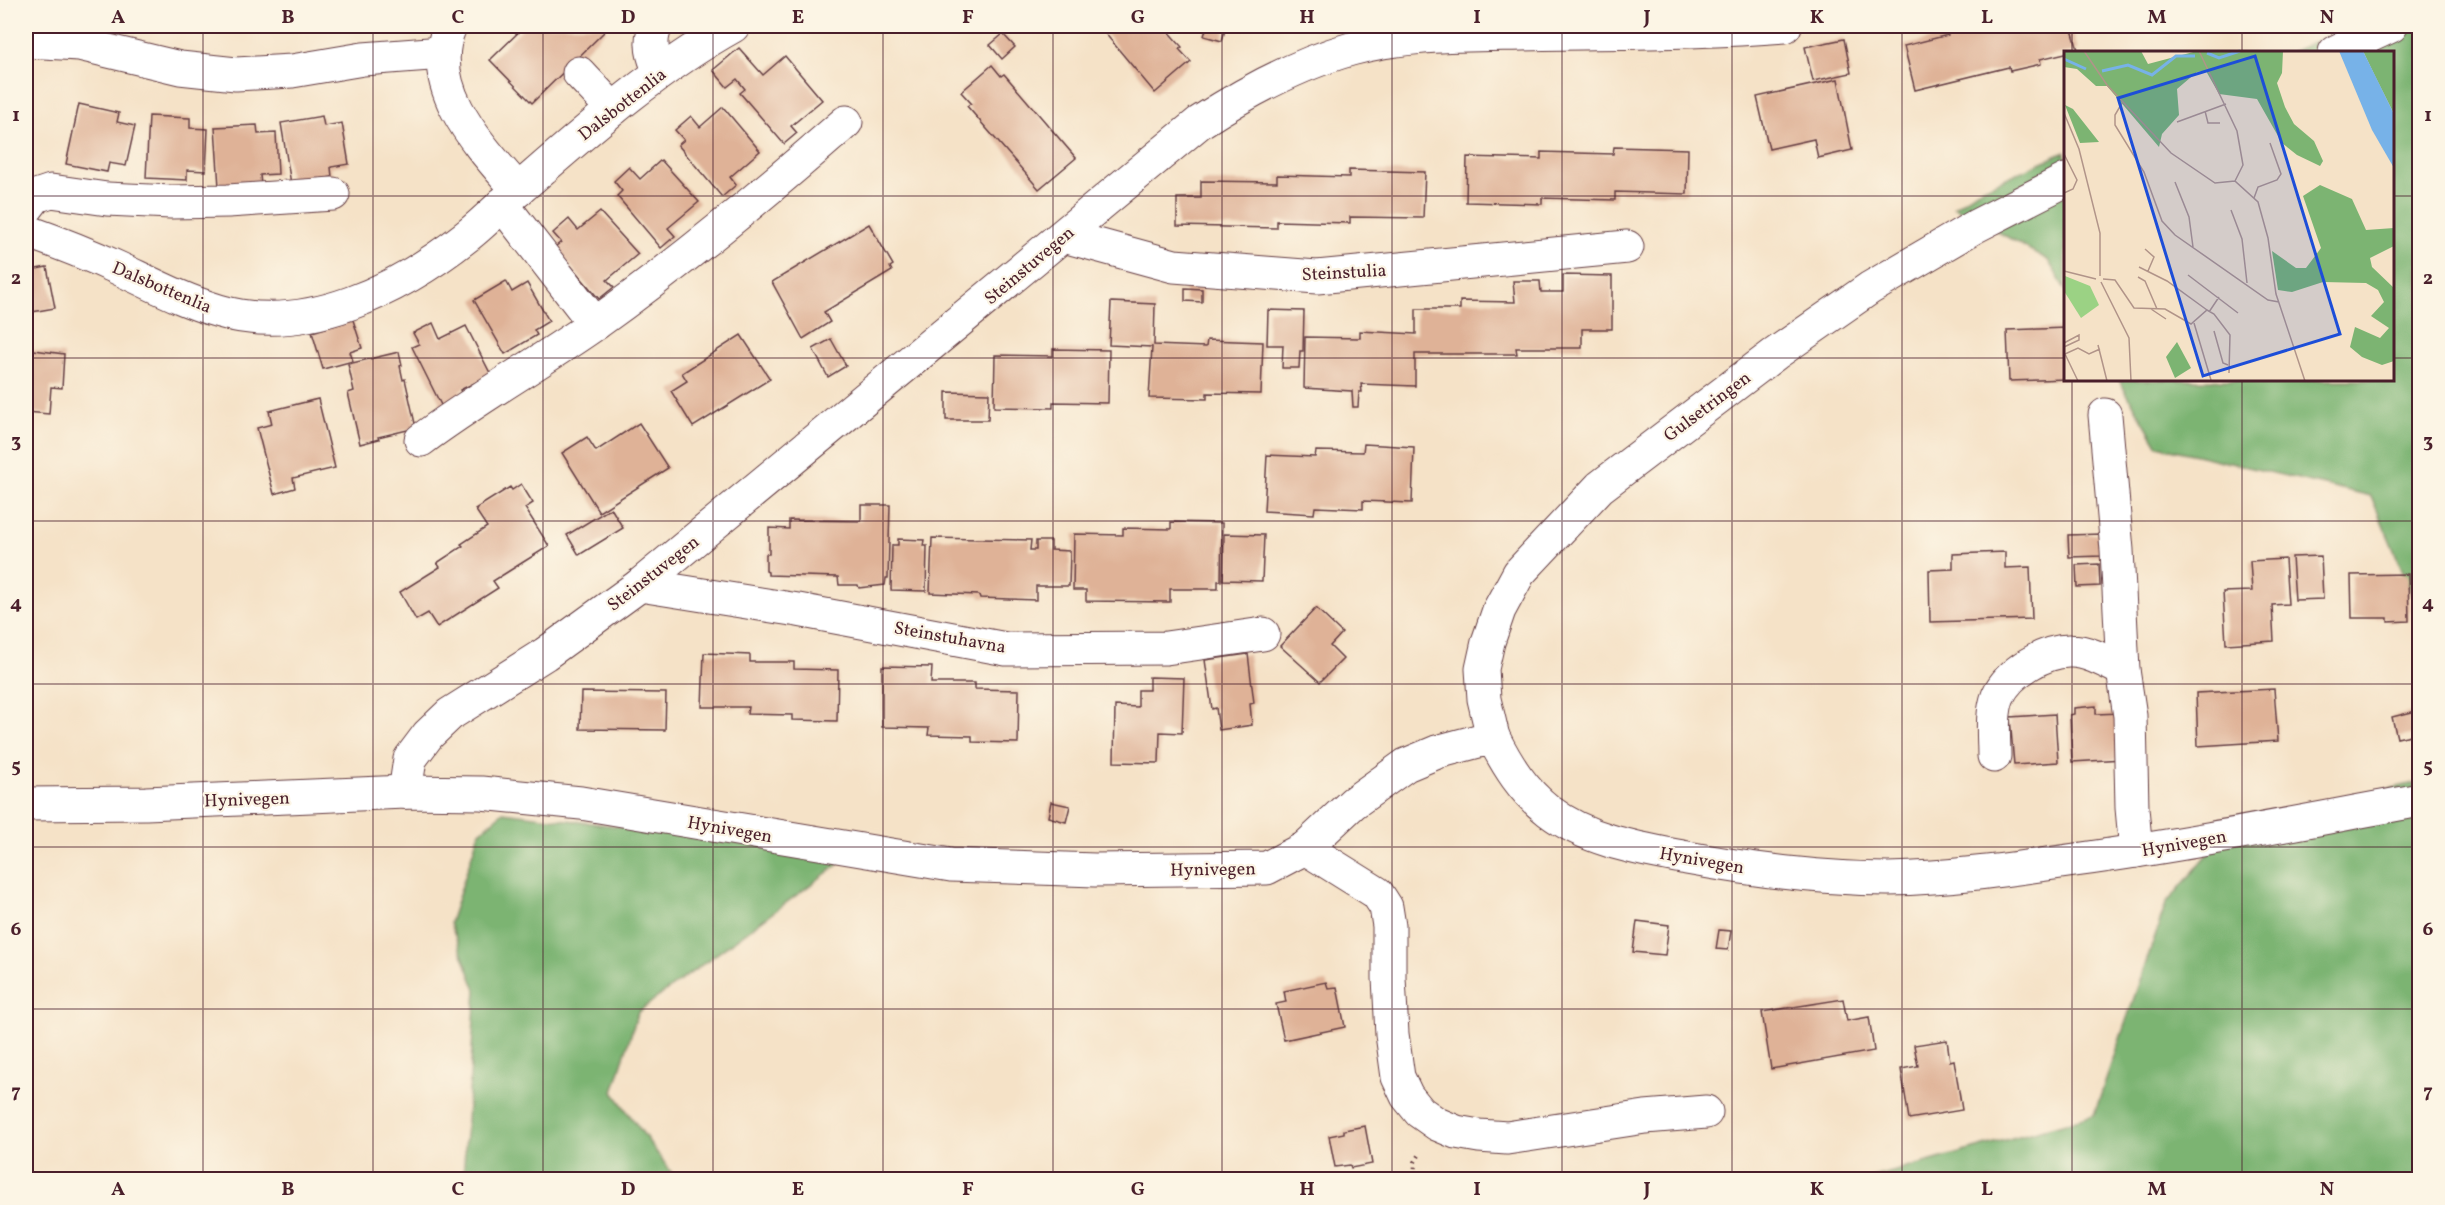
<svg xmlns="http://www.w3.org/2000/svg" width="2445" height="1205" font-family="Vollkorn,serif">
<style>
.forest{fill:#7cb472;stroke:#636a4e;stroke-width:1.5}
.building{fill:#dfb297}
.lines{fill:none;stroke-linecap:round;stroke-linejoin:round}
.minor-casing{stroke:#643c42;stroke-width:35}
.major-casing{stroke:#643c42;stroke-width:35}
.path{stroke:#643c42;stroke-width:4;stroke-dasharray:1.5 4.5;stroke-linecap:butt}
.minor{stroke:#fff;stroke-width:33}
.major{stroke:#fff;stroke-width:33}
.grid{fill:none;stroke:#4a1f2b;stroke-width:1.5;stroke-opacity:0.55}
.labels{text-anchor:middle;stroke-width:4.5;stroke-linejoin:round;paint-order:stroke}
.street-label{font-size:18px;fill:#4a1f2b;stroke:#fcf5e5}
.inset-river{fill:none;stroke:#77b2e8;stroke-width:3}
.inset-road{fill:none;stroke:#b19489;stroke-width:1.5}
.view{fill:#1d4ed8;fill-opacity:0.15;stroke:#1d4ed8;stroke-width:3}
.inset-edge{fill:none;stroke:#4a1f2b;stroke-width:3}
.neatline{fill:none;stroke:#4a1f2b;stroke-width:2}
.grid-label{font-size:20px;text-anchor:middle;font-weight:bold;fill:#4a1f2b}
</style>
<rect width="100%" height="100%" fill="#fcf5e5"/>
<filter id="ink" filterUnits="userSpaceOnUse"><feTurbulence type="fractalNoise" baseFrequency=".0167" numOctaves="2"/><feDisplacementMap in="SourceGraphic" scale="12" xChannelSelector="R" yChannelSelector="G"/><feConvolveMatrix kernelMatrix="1 2 1 2 8 2 1 2 1" color-interpolation-filters="sRGB"/></filter>
<filter id="wash" filterUnits="userSpaceOnUse"><feTurbulence type="fractalNoise" baseFrequency=".008" numOctaves="4" result="noise"/><feDisplacementMap in="SourceGraphic" scale="24" xChannelSelector="R" yChannelSelector="G"/><feGaussianBlur stdDeviation="1.35" result="paint"/><feColorMatrix in="noise" values="0 0 0 0 0 0 0 0 0 0 0 0 0 0 0 0 0 1.4 0 .05"/><feComposite in="paint" operator="in"/></filter>
<g filter="url(#wash)">
<rect width="100%" height="100%" fill="#f5e2c7"/>
<!-- forest -->
<g class="forest">
<path d="M2351,26H2419V609L2371,496L2158,446L2119,380H2392V52H2291Z"/>
<path d="M2065,152V289L2048,260L1954,207L1977,191Z"/>
<path d="M2419,782V1179L1864,1180L2094,1115L2166,904L2232,826Z"/>
<path d="M503,812L655,831L854,847L836,866L638,1012L613,1092L676,1179H463L476,990L450,923L479,833Z"/>
</g>
<g id="blocks">
<!-- building -->
<g class="building">
<path d="M525,26H602L606,30L532,103L490,60Z"/>
<path d="M1099,26H1163L1182,47L1179,49L1191,62L1155,93Z"/>
<path d="M1207,26H1226L1222,41L1204,36Z"/>
<path d="M1946,26H2071L2078,50L2040,59L2041,64L2010,71L2009,67L1915,90L1904,46L1948,35Z"/>
<path d="M1003,34L1015,47L1002,59L990,45Z"/>
<path d="M1844,39L1851,73L1813,81L1805,47Z"/>
<path d="M739,48L763,75L785,56L822,100L791,126L797,133L784,144L740,93L745,89L737,79L727,87L713,70Z"/>
<path d="M992,65L1001,76L1004,74L1076,158L1039,189L967,106L971,103L961,92Z"/>
<path d="M1838,79L1852,150L1818,158L1814,139L1769,149L1757,97Z"/>
<path d="M79,104L119,113L117,122L135,126L126,166L109,163L107,172L66,164Z"/>
<path d="M723,107L760,151L730,177L736,185L722,197L678,145L684,140L675,130L691,116L700,127Z"/>
<path d="M149,116L190,118V128L208,129L206,171L187,170V180L146,178Z"/>
<path d="M322,116L324,126L342,123L349,164L331,167L332,177L291,184L281,123Z"/>
<path d="M257,125L258,134L276,133L278,174L260,175L261,185L219,187L215,127Z"/>
<path d="M1614,147L1688,149L1687,194L1615,192V200L1542,198V204L1466,202L1467,157L1541,159V152L1613,154Z"/>
<path d="M661,160L699,202L668,228L675,236L661,248L617,196L622,191L614,181L629,167L640,179Z"/>
<path d="M1349,170L1425,172L1423,218L1350,217V223L1277,221V228L1177,226V198H1201V181L1277,182V175L1349,177Z"/>
<path d="M600,212L638,254L607,280L614,287L599,299L555,247L561,242L553,233L569,219L578,230Z"/>
<path d="M869,224L893,265L890,267L892,271L824,312L830,322L803,339L772,282Z"/>
<path d="M47,267L55,308L26,313V271Z"/>
<path d="M1563,275L1612,276V329H1582V348H1516L1517,354H1415V386L1361,384L1362,392H1359L1358,407H1353L1352,391L1304,388L1305,337L1360,338V331L1416,334V309H1460V301L1515,302L1513,281H1540L1541,292H1563Z"/>
<path d="M506,281L512,292L527,283L549,321L534,330L537,335L505,354L474,300Z"/>
<path d="M1185,288L1202,289V302L1185,301Z"/>
<path d="M1111,302L1155,304L1154,345L1206,347L1207,340L1263,342L1261,394L1207,393V399L1149,398L1152,347L1109,345Z"/>
<path d="M1268,310L1304,311L1303,351H1300L1299,368H1282L1283,345H1267Z"/>
<path d="M353,320L362,348L350,352L353,361L323,369L312,332Z"/>
<path d="M433,323L440,339L466,326L491,375L460,390L463,399L443,409L412,347L419,344L413,333Z"/>
<path d="M2066,328V379L2009,381L2007,330Z"/>
<path d="M741,335L770,379L693,427L671,391L687,381L682,373Z"/>
<path d="M831,339L846,366L828,377L813,349Z"/>
<path d="M26,349L64,354L62,388L51,387L49,414L26,412Z"/>
<path d="M1053,349L1109,350L1108,403L1053,402V408L994,407L995,355L1053,356Z"/>
<path d="M399,352L402,365L400,366L403,380L405,379L416,428L378,437L379,439L360,444L348,393L354,391L348,364Z"/>
<path d="M946,392L989,393L988,420H946Z"/>
<path d="M318,399L335,468L293,478L295,488L274,494L257,428L272,424L269,411Z"/>
<path d="M639,423L668,468L599,512L562,453L587,437L596,451Z"/>
<path d="M1364,444L1414,447L1412,503L1363,501V509L1315,507L1314,514L1264,511L1267,455L1315,457L1316,451L1363,452Z"/>
<path d="M521,484L533,503L525,508L549,546L493,581L498,588L437,627L428,613L416,620L400,592L440,567L437,563L463,546L461,544L487,527L475,509L510,487L512,490Z"/>
<path d="M861,505H890L888,578H886L885,585L859,588L858,585H839L838,577L768,575V572L766,571V554H769V528L789,529V520L861,521Z"/>
<path d="M611,508L623,528L579,555L567,535Z"/>
<path d="M1171,522L1222,523L1221,581H1218V589H1170V602L1086,601V590H1073L1074,534L1123,535V528L1171,529Z"/>
<path d="M1224,534L1264,535L1262,581L1223,580Z"/>
<path d="M2101,534L2102,556L2069,557L2068,535Z"/>
<path d="M932,538L1031,540L1030,550H1036V541H1051V550L1070,551L1069,586H1036V600L980,598L979,595L930,593Z"/>
<path d="M898,539L924,540L923,546H927L926,591L891,590L892,545H898Z"/>
<path d="M2005,552V568L2030,567L2032,619L1930,622L1929,570L1953,569V554Z"/>
<path d="M2321,556L2323,599L2295,600L2292,557Z"/>
<path d="M2285,559L2288,604L2272,605L2274,641L2226,644L2223,592L2252,591L2250,561Z"/>
<path d="M2099,564L2100,586L2077,587L2076,565Z"/>
<path d="M2408,574L2409,621L2388,622V618H2352L2351,575Z"/>
<path d="M1316,608L1342,633L1330,646L1343,659L1320,682L1280,646Z"/>
<path d="M704,653L750,655V662H794V669L838,670L837,721L792,720V715L747,714L748,707H702Z"/>
<path d="M1248,654L1254,703L1250,704L1252,725L1219,730L1216,708L1212,709L1205,660Z"/>
<path d="M882,666L932,667L931,683H975V689L1019,690L1018,743L972,742V736L928,735L929,728L882,727Z"/>
<path d="M1149,677L1184,678L1182,733L1160,732L1159,763L1114,762L1115,706L1138,707V690H1149Z"/>
<path d="M2274,689L2278,741L2198,746L2196,693Z"/>
<path d="M581,692L666,693L665,730L580,729Z"/>
<path d="M2096,706V714L2121,713L2123,759L2072,762L2070,715L2074,714V708Z"/>
<path d="M2420,710V733L2397,738L2392,717Z"/>
<path d="M2055,714L2058,762L2014,765L2010,717Z"/>
<path d="M1051,802L1070,806L1066,822L1048,817Z"/>
<path d="M1637,921L1669,925L1665,955L1633,952Z"/>
<path d="M1719,930L1731,931L1728,950L1716,949Z"/>
<path d="M1326,982L1328,988L1337,987L1345,1027L1284,1040L1276,1004L1286,1002L1284,991Z"/>
<path d="M1843,999L1847,1021L1869,1017L1874,1051L1771,1069L1762,1012Z"/>
<path d="M1947,1040L1950,1061L1954,1060L1962,1110L1909,1119L1901,1069L1918,1066L1914,1045Z"/>
<path d="M1365,1126L1372,1164L1351,1168L1350,1165L1335,1167L1329,1136L1344,1133V1130Z"/>
</g>
</g>
</g>
<g filter="url(#ink)">
<use href="#blocks" fill-opacity="0" stroke="#643c42" stroke-width="1.5"/>
<g class="lines">
<!-- minor casing -->
<g class="minor-casing">
<g id="minor">
<path d="M656,26C648,42 653,57 660,72"/>
<path d="M26,41L79,44L180,68L236,74L292,71L363,59L443,53"/>
<path d="M2335,52L2391,26"/>
<path d="M579,73L613,109"/>
<path d="M518,190C586,131 654,70 733,26"/>
<path d="M502,204L595,324"/>
<path d="M26,209L36,196L51,191L107,199L171,202L228,201L333,194"/>
<path d="M26,231C57,242 88,254 118,268C152,284 184,301 219,311C306,337 400,289 467,236C485,222 501,205 518,190C481,147 423,88 450,26"/>
<path d="M1064,236L1174,266L1317,277L1627,247"/>
<path d="M2105,415L2117,550L2123,670L2130,716L2132,808L2136,851"/>
<path d="M421,440C477,398 538,364 595,324C682,262 765,193 846,122"/>
<path d="M640,585L798,610L1006,649L1166,648L1263,634"/>
<path d="M1493,737L1484,699L1482,669L1488,642L1499,610L1519,573L1600,487L1775,354L1870,288L1976,226L2066,180"/>
<path d="M1994,756C1994,738 1991,714 1998,696C2009,672 2045,650 2071,651C2088,651 2107,662 2123,670"/>
<path d="M405,792L410,759L428,735L450,714L545,654L640,585L1200,122C1246,92 1298,64 1351,49C1407,34 1464,35 1522,34C1610,32 1698,33 1785,26"/>
<path d="M1305,848L1377,893L1386,907L1389,926V978L1392,1034L1398,1077L1407,1096L1420,1112L1437,1124L1456,1132L1479,1136L1507,1138L1645,1117L1706,1112"/>
</g>
</g>
<!-- major casing -->
<g class="major-casing">
<path id="major" d="M26,804L146,803L405,792L481,793L581,803L951,865L1095,870L1267,868L1305,848L1353,803L1406,765L1437,752L1493,737C1507,765 1523,791 1549,811C1588,841 1640,849 1687,858C1753,870 1821,879 1888,879C1951,878 2013,869 2075,860C2190,844 2305,821 2420,800"/>
</g>
<!-- path -->
<path class="path" d="M1414,1180L1415,1162L1420,1154"/>
<!-- minor -->
<use href="#minor" class="minor"/>
<!-- major -->
<use href="#major" class="major"/>
</g>
</g>
<!-- grid -->
<path class="grid" d="M203,26V1180M373,26V1180M543,26V1180M713,26V1180M883,26V1180M1053,26V1180M1222,26V1180M1392,26V1180M1562,26V1180M1732,26V1180M1902,26V1180M2072,26V52M2242,26V52M26,196H2066M2392,196H2420M26,358H2066M2392,358H2420M2072,380V1180M2242,380V1180M26,521H2420M26,684H2420M26,847H2420M26,1009H2420"/>
<g class="labels">
<!-- street labels -->
<g class="street-label">
<text transform="translate(622 104) rotate(-38)" y="6">Dalsbottenlia</text>
<text transform="translate(1029 265) rotate(-40)" y="6">Steinstuvegen</text>
<text transform="translate(1344 272) rotate(-3)" y="6">Steinstulia</text>
<text transform="translate(162 287) rotate(23)" y="6">Dalsbottenlia</text>
<text transform="translate(1707 406) rotate(-37)" y="6">Gulsetringen</text>
<text transform="translate(653 573) rotate(-38)" y="6">Steinstuvegen</text>
<text transform="translate(950 637) rotate(10)" y="6">Steinstuhavna</text>
<text transform="translate(247 799) rotate(-2)" y="6">Hynivegen</text>
<text transform="translate(730 829) rotate(10)" y="6">Hynivegen</text>
<text transform="translate(2184 843) rotate(-10)" y="6">Hynivegen</text>
<text transform="translate(1702 860) rotate(10)" y="6">Hynivegen</text>
<text transform="translate(1213 869) rotate(-1)" y="6">Hynivegen</text>
</g>
</g>
<!-- overview -->
<g transform="translate(2064 51)">
<rect width="330" height="330" fill="#f5e2c7"/>
<path d="M1,225L26,235L35,254L17,267L0,240Z" fill="#9bd284"/>
<path d="M0,0H77L84,13L133,0H219L218,22L213,32L221,56L230,73L250,90L259,110L256,115L233,104L218,92L193,48L155,43L142,20L133,21L113,38L115,64L98,83L95,96L43,35H32L13,18L0,16ZM299,0H330V63L311,25ZM1,54L9,58L35,91L16,92ZM256,134L288,148L302,179L330,177V195L306,207L308,216L330,237V310L318,314L298,306L286,296L291,276L316,287L325,277L307,265L320,251L314,239L302,232L259,231L228,241L214,239L208,200L232,217H242L257,197L239,145ZM113,291L127,317L111,327L102,306Z" fill="#7cb472"/>
<path d="M275,0H299L330,63V117L308,79Z" fill="#77b2e8"/>
<path class="inset-river" d="M143,2L155,7L176,0M0,8L22,18M38,20L64,14L88,24L112,5H131"/>
<path class="inset-road" d="M20,0L43,34L107,102L151,132L171,130M135,0L173,80L179,114L171,130L194,151L204,187L212,243L241,330M58,52L51,64V74L80,121L98,170L111,184L204,249L215,251M141,60L144,72H156M0,62L15,98L36,182V225M113,71L162,53M0,103L13,129L9,138L0,142M111,131L125,166L129,196M190,147L194,136L213,129L217,123L206,92M167,159L178,188L183,232M81,198L90,206L84,220M75,216L103,230L143,259M0,220L32,228M124,224L174,262M74,226L81,230L93,258M39,228L51,229L70,257L101,258L127,273L143,259L150,263L166,284L165,322M37,231L65,287L67,330M87,258L102,268M145,261L155,246M130,272L147,329M150,280L159,312L164,314M0,292L15,284V289L0,296M34,294L43,330M1,303L14,297L25,303L36,298M1,303L14,330"/>
<path class="view" d="M191,5L276,283L139,325L54,47Z"/>
<rect width="330" height="330" class="inset-edge"/>
</g>
<!-- margin -->
<rect width="2445" height="1205" fill="none" stroke="#fcf5e5" stroke-width="66"/>
<rect x="33" y="33" width="2379" height="1139" class="neatline"/>
<g class="grid-label">
<text x="118" y="23">A</text>
<text x="288" y="23">B</text>
<text x="458" y="23">C</text>
<text x="628" y="23">D</text>
<text x="798" y="23">E</text>
<text x="968" y="23">F</text>
<text x="1138" y="23">G</text>
<text x="1307" y="23">H</text>
<text x="1477" y="23">I</text>
<text x="1647" y="23">J</text>
<text x="1817" y="23">K</text>
<text x="1987" y="23">L</text>
<text x="2157" y="23">M</text>
<text x="2327" y="23">N</text>
<text x="16" y="121">1</text>
<text x="2428" y="121">1</text>
<text x="16" y="284">2</text>
<text x="2428" y="284">2</text>
<text x="16" y="447">3</text>
<text x="2428" y="447">3</text>
<text x="16" y="609">4</text>
<text x="2428" y="609">4</text>
<text x="16" y="772">5</text>
<text x="2428" y="772">5</text>
<text x="16" y="935">6</text>
<text x="2428" y="935">6</text>
<text x="16" y="1097">7</text>
<text x="2428" y="1097">7</text>
<text x="118" y="1195">A</text>
<text x="288" y="1195">B</text>
<text x="458" y="1195">C</text>
<text x="628" y="1195">D</text>
<text x="798" y="1195">E</text>
<text x="968" y="1195">F</text>
<text x="1138" y="1195">G</text>
<text x="1307" y="1195">H</text>
<text x="1477" y="1195">I</text>
<text x="1647" y="1195">J</text>
<text x="1817" y="1195">K</text>
<text x="1987" y="1195">L</text>
<text x="2157" y="1195">M</text>
<text x="2327" y="1195">N</text>
</g>
</svg>
